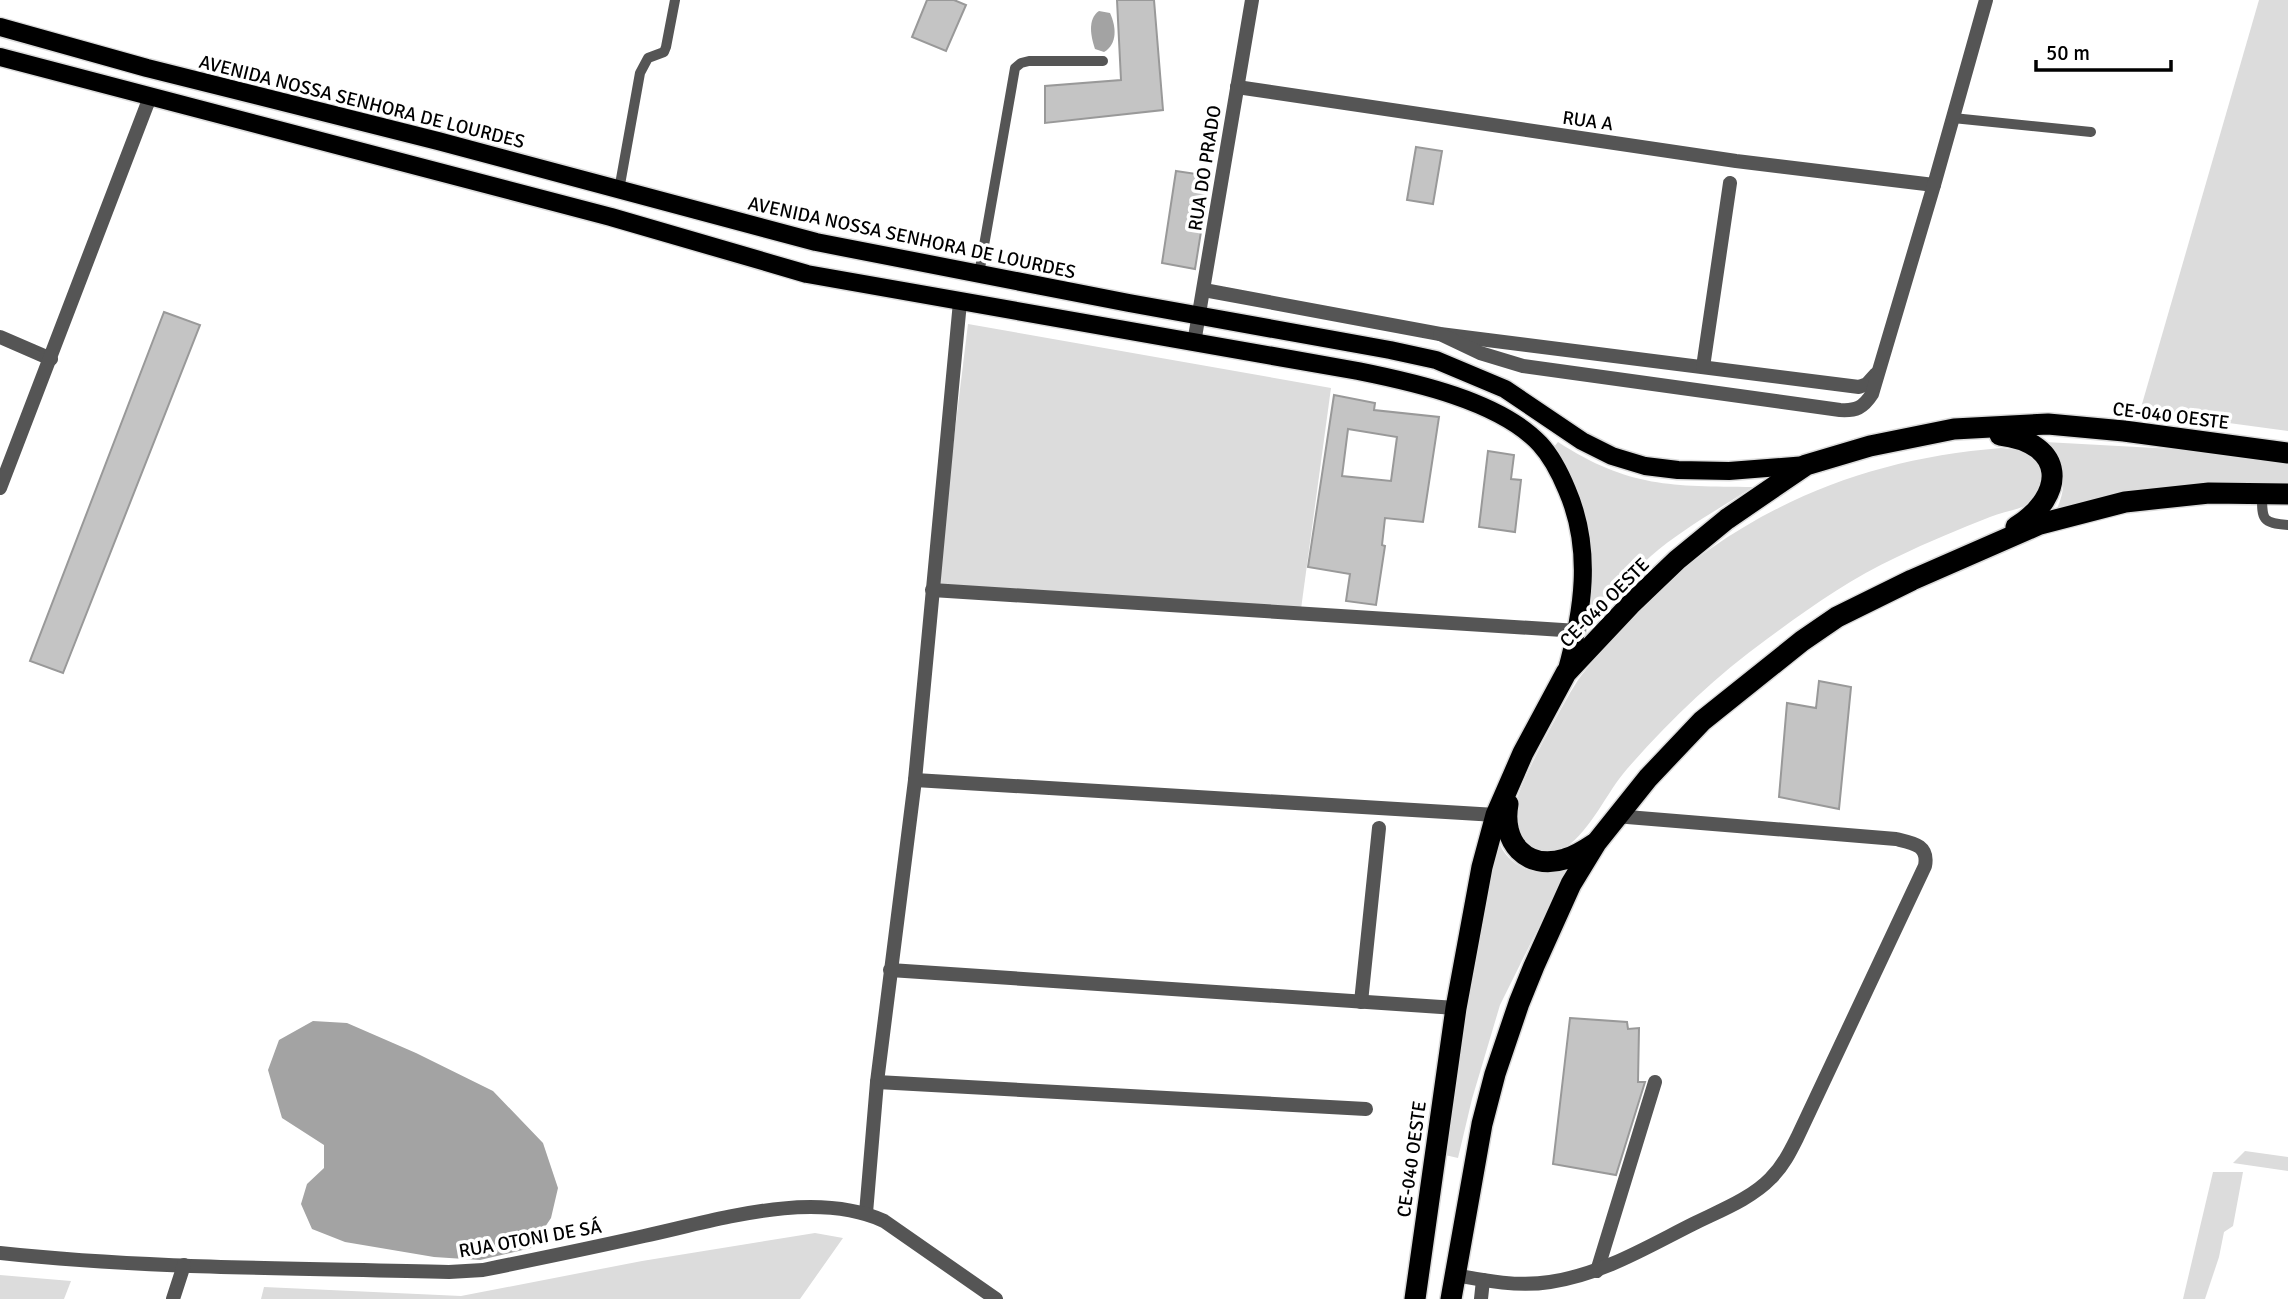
<svg xmlns="http://www.w3.org/2000/svg" width="2288" height="1299" font-family="Signika,sans-serif">
<style>
.green{fill:#dcdcdc}
.water{fill:#a3a3a3}
.building{fill:#c4c4c4;stroke:#999;stroke-width:2;fill-rule:evenodd}
.lines{fill:none;stroke-linecap:round;stroke-linejoin:round}
.primary-casing{stroke:#dbdbdb;stroke-width:21}
.highway-casing{stroke:#dbdbdb;stroke-width:24}
.lane{stroke:#555;stroke-width:10}
.street{stroke:#555;stroke-width:14}
.primary{stroke:#000;stroke-width:18}
.highway{stroke:#000;stroke-width:21}
.labels{text-anchor:middle;stroke-width:7;stroke-linejoin:round;paint-order:stroke}
.street-label{font-size:19px;fill:#000;stroke:#fff}
</style>
<rect width="100%" height="100%" fill="#fff"/>
<!-- green -->
<g class="green">
<path d="M2259,0H2288V431L2140,411Z"/>
<path d="M968,324L1331,388L1301,609L936,585Z"/>
<path d="M1558,442C1629,488 1672,486 1753,487C1719,509 1682,529 1651,556C1628,576 1609,601 1590,625C1592,591 1596,555 1586,522C1579,496 1565,472 1553,448Z"/>
<path d="M2045,442L2192,450L2288,464V484L2056,511C2070,480 2062,468 2045,442Z"/>
<path d="M2001,448C2010,449 2019,449 2027,454C2042,463 2048,487 2035,500C2023,510 2004,511 1990,517C1959,529 1928,542 1897,557C1850,579 1809,608 1767,639C1716,676 1669,721 1627,769C1606,793 1592,829 1565,848C1555,856 1542,853 1530,852C1525,843 1514,830 1513,819C1510,803 1542,743 1551,727C1560,711 1568,695 1578,680C1588,666 1601,653 1612,640C1624,627 1634,612 1647,600C1749,506 1864,459 2001,448Z"/>
<path d="M1498,839C1506,868 1540,879 1567,870L1500,1005L1472,1099L1458,1158L1445,1155L1468,983Z"/>
<path d="M2245,1151L2288,1157V1171L2233,1163Z"/>
<path d="M2213,1172H2243L2233,1226L2224,1232L2219,1257L2205,1299H2183Z"/>
<path d="M815,1233L843,1238L800,1299H261L264,1287L461,1296L642,1261Z"/>
<path d="M0,1275L71,1281L64,1299H0Z"/>
</g>
<!-- water -->
<g class="water">
<path d="M1099,11L1110,13C1116,26 1118,44 1104,52L1095,49C1091,37 1087,19 1099,11Z"/>
<path d="M313,1021L347,1023L416,1053L493,1091L543,1143L558,1188L551,1218L531,1248L480,1260L434,1257L345,1242L312,1229L301,1204L307,1184L324,1168V1145L282,1118L268,1070L279,1040Z"/>
</g>
<!-- building -->
<g class="building">
<path d="M927,0H954L966,5L946,51L912,37Z"/>
<path d="M1117,0H1154L1163,110L1045,123V86L1121,80Z"/>
<path d="M1416,147L1442,151L1433,204L1407,200Z"/>
<path d="M1176,171L1210,176L1195,269L1162,263Z"/>
<path d="M164,312L200,325L63,673L30,661Z"/>
<path d="M1334,395L1375,403L1374,410L1439,417L1423,522L1385,518L1382,545L1385,546L1376,605L1346,601L1350,574L1308,567ZM1348,429L1397,437L1391,481L1342,476Z"/>
<path d="M1488,451L1514,455L1511,479L1521,480L1515,532L1479,527Z"/>
<path d="M1819,681L1851,687L1839,809L1779,797L1787,703L1816,708Z"/>
<path d="M1570,1018L1627,1022L1628,1029L1639,1028L1638,1082H1645L1616,1175L1553,1164Z"/>
</g>
<g class="lines">
<!-- primary casing -->
<g class="primary-casing">
<g id="primary">
<path d="M0,27L147,68L438,141L816,242L1129,303L1390,350L1436,360L1505,389L1582,441L1612,456L1645,466L1678,470L1729,471L1806,465"/>
<path d="M0,57L611,217L807,274L1358,371C1413,382 1500,401 1540,444C1552,457 1560,473 1567,490C1593,550 1583,612 1566,673"/>
</g>
</g>
<!-- highway casing -->
<g class="highway-casing">
<g id="highway">
<path d="M2000,435C2066,443 2067,495 2016,527"/>
<path d="M1508,804C1501,842 1526,871 1565,859C1576,856 1585,850 1594,844"/>
<path d="M1415,1299L1456,1008L1482,867L1496,815L1523,753L1566,673L1630,605L1677,560L1727,519L1806,465L1870,446L1954,429L2048,424L2124,431L2288,453"/>
<path d="M1451,1299L1482,1124L1495,1074L1519,1003L1534,966L1571,884L1596,843L1648,778L1702,721L1802,641L1837,617L1912,580L2040,524L2125,502L2209,493L2288,494"/>
</g>
</g>
<!-- lane -->
<g class="lane">
<path d="M1953,118L2091,132"/>
<path d="M619,190L640,73L648,58L664,52L666,47L675,0"/>
<path d="M979,274L1015,68L1021,63L1029,61H1103"/>
<path d="M2262,493C2262,519 2261,523 2288,525"/>
</g>
<!-- street -->
<g class="street">
<path d="M1237,87L1736,161L1934,185"/>
<path d="M1204,290L1440,334L1859,387L1867,384L1876,374"/>
<path d="M1440,334L1480,353L1523,366L1840,410C1856,411 1863,408 1872,394L1934,185L1986,0"/>
<path d="M0,337L51,359"/>
<path d="M1194,343L1252,0"/>
<path d="M1703,367L1730,183"/>
<path d="M0,488L150,97"/>
<path d="M932,590L1578,631"/>
<path d="M915,780L1496,815"/>
<path d="M890,970L1456,1008"/>
<path d="M1361,1002L1379,828"/>
<path d="M877,1082L1366,1109"/>
<path d="M866,1213L877,1082L915,780L960,302"/>
<path d="M0,1253C149,1269 299,1268 449,1272L483,1270C537,1259 591,1248 644,1236C718,1220 813,1189 884,1221L996,1299"/>
<path d="M1597,1271L1655,1082"/>
<path d="M1455,1275C1486,1281 1519,1287 1550,1282C1603,1274 1647,1247 1693,1224C1719,1211 1751,1199 1771,1178C1783,1166 1790,1152 1797,1138L1925,866C1929,845 1913,843 1896,839L1615,816"/>
<path d="M173,1299L184,1265"/>
<path d="M1481,1299L1483,1280"/>
</g>
<!-- primary -->
<use href="#primary" class="primary"/>
<!-- highway -->
<use href="#highway" class="highway"/>
</g>
<g class="labels">
<!-- street labels -->
<g class="street-label">
<text transform="translate(362 101) rotate(14)" y="7">AVENIDA NOSSA SENHORA DE LOURDES</text>
<text transform="translate(1588 120) rotate(8)" y="7">RUA A</text>
<text transform="translate(1204 168) rotate(-81)" y="7">RUA DO PRADO</text>
<text transform="translate(912 237) rotate(12)" y="7">AVENIDA NOSSA SENHORA DE LOURDES</text>
<text transform="translate(2171 415) rotate(7)" y="7">CE-040 OESTE</text>
<text transform="translate(1604 602) rotate(-45)" y="7">CE-040 OESTE</text>
<text transform="translate(1411 1159) rotate(-82)" y="7">CE-040 OESTE</text>
<text transform="translate(530 1238) rotate(-10)" y="7">RUA OTONI DE SÁ</text>
</g>
</g>
<!-- scale -->
<path d="M2036 60v10h135v-10" fill="none" stroke="#000000" stroke-width="3.5"/>
<text x="2046" y="60" font-size="21" fill="#000000" stroke="#ffffff" stroke-width="5" paint-order="stroke">50 m</text>
</svg>
